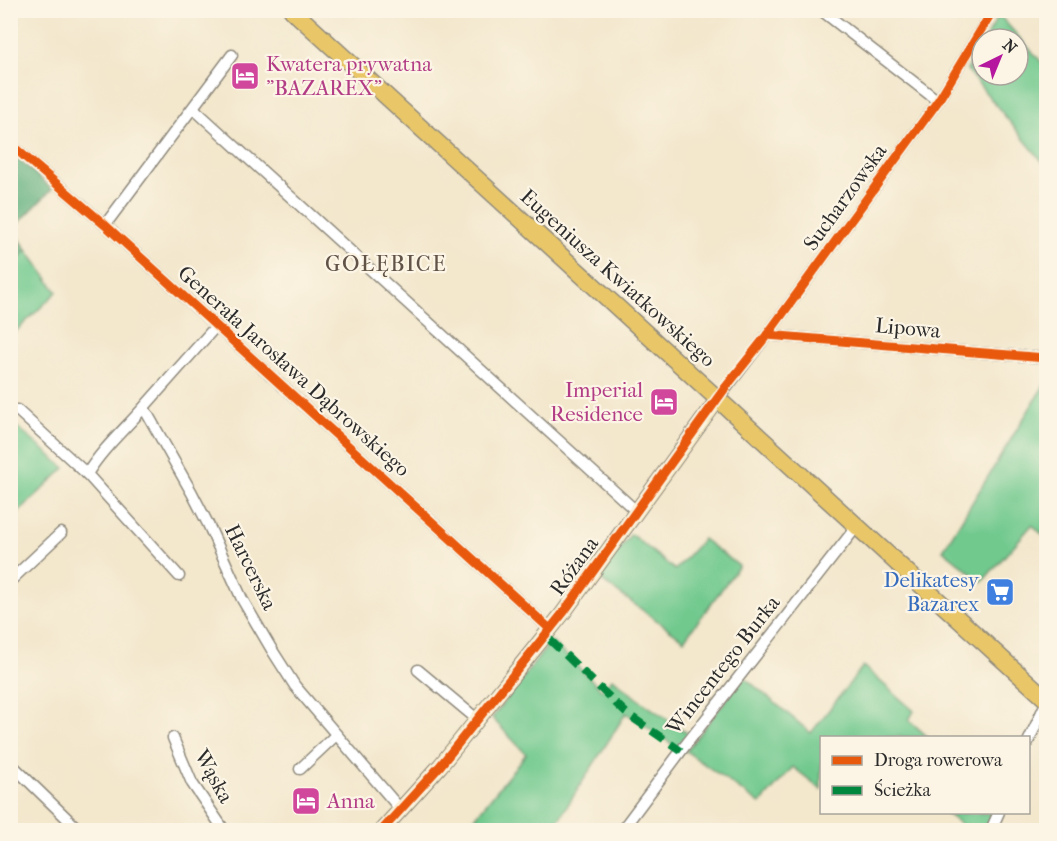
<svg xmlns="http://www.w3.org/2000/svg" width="1057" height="841" font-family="'IM FELL French Canon',serif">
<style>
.green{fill:#71c98e;stroke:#4e7a5c;stroke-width:1.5}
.forest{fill:#5cad79;stroke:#446c52;stroke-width:1.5}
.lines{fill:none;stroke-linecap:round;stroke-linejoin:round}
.street-casing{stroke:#8f897c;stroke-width:13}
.secondary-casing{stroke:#8f897c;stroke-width:17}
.primary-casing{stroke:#8f897c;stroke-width:19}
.street{stroke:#fff;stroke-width:10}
.secondary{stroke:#f6e9c3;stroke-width:15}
.primary{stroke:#e9c769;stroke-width:16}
.quiet{stroke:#00873e;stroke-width:8;stroke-dasharray:15 8;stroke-linecap:butt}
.cycleway-casing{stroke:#fcf5e5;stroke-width:13}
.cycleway{stroke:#e8590c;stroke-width:9}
.labels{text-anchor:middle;stroke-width:4.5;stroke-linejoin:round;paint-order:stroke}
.hotel-label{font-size:21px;fill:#b23c85;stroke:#fcf5e5;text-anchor:start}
.street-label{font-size:21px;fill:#2b2b2b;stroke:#fcf5e5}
.shop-label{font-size:21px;fill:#366cbe;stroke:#fcf5e5;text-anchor:end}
.neighbourhood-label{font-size:22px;letter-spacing:1.5px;fill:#615347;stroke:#fcf5e5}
</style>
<rect width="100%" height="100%" fill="#fcf5e5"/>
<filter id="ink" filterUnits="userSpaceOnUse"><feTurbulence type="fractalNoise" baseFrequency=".0167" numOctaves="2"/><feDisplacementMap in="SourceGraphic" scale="12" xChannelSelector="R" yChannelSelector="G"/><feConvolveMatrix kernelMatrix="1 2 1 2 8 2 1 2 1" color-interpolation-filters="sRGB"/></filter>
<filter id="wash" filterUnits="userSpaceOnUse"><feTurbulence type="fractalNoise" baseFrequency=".008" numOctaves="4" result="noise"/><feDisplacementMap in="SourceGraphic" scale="24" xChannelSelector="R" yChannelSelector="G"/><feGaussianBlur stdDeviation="1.35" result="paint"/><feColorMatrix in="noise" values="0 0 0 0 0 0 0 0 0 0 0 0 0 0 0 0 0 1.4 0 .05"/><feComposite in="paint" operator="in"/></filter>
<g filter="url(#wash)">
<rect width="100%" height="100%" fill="#f3e7cc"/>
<!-- green -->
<g class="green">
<path d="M999,15L1046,67V166L967,70L982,44V75H1018V39H985Z"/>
<path d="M27,250L57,292L11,336V266Z"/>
<path d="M1046,382V538L1032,525L982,582L943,550Z"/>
<path d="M11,422L65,468L11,519Z"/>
<path d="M631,534L675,570L703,539L739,566L684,640L598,578Z"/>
<path d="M551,641L602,690L613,678L635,697L690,735L679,749L626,713L552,830H465L526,754L492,718Z"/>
<path d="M863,666L914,711L909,720L928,737L822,738L821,789L793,767L760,804L686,751L744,677L811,733Z"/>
<path d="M946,813H994L985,830H968Z"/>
</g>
<!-- forest -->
<path class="forest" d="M10,151L52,189L13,229L27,250L11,266Z"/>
</g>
<g filter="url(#ink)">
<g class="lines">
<!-- street casing -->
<g class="street-casing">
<g id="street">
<path d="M821,10L938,101"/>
<path d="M193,108L636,511"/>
<path d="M10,144L105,225L550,629"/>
<path d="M105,225L232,55"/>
<path d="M767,335L1046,358"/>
<path d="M718,399L767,335L938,101L993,10"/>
<path d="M144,408L192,493L208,524L242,599L272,650L295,686L401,810"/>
<path d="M17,410L87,474L179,576"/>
<path d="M87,474C103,448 125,429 145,406C169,379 193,352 217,325"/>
<path d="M10,581L61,533"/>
<path d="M418,670L478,720"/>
<path d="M173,738L192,783L224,830"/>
<path d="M1028,742L1046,703"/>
<path d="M10,763L79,830"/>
<path d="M300,769L336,735"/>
<path d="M622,830L684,747L857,526"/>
<path d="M991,830L999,812"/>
</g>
</g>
<!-- secondary casing -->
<g class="secondary-casing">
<path id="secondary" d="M382,830L440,766L563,613L718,399"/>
</g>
<!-- primary casing -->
<g class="primary-casing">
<path id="primary" d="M292,10L1046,699"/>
</g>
<!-- street -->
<use href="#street" class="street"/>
<!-- secondary -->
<use href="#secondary" class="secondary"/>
<!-- primary -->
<use href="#primary" class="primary"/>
<!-- quiet -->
<path class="quiet" d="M549,639L626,713L681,751"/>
<!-- cycleway casing -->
<g class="cycleway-casing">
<g id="cycleway">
<path d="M10,144L105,225L550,629"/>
<path d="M767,335L1046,358"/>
<path d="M382,830L440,766L563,613L725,388L767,335L938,101L993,10"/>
</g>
</g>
<!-- cycleway -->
<use href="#cycleway" class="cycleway"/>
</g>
</g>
<!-- icons -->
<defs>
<g id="hotel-square" transform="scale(1.5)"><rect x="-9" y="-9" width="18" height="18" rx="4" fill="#d1479c" stroke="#fcf5e5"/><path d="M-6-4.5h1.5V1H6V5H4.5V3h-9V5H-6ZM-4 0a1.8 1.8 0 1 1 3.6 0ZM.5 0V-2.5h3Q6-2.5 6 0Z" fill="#fff"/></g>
<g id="supermarket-square" transform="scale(1.5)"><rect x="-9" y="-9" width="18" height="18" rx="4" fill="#3f7fe0" stroke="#fcf5e5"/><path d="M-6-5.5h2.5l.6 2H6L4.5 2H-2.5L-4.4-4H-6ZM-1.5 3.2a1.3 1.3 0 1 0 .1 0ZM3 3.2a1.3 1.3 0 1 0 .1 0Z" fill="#fff"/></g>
</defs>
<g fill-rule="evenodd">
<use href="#hotel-square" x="245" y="76"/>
<use href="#hotel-square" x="664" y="402"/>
<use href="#supermarket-square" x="1000" y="592"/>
<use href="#hotel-square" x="306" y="801"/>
</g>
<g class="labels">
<!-- hotel labels -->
<g class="hotel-label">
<text x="266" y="71">Kwatera prywatna<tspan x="266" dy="24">"BAZAREX"</tspan></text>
<text x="643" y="397" text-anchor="end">Imperial<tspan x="643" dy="24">Residence</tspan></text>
<text x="327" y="808">Anna</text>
</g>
<!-- street labels -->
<g class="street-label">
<text transform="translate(845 197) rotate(-54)" y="7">Sucharzowska</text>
<text transform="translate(618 278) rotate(42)" y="7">Eugeniusza Kwiatkowskiego</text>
<text transform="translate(908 328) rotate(5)" y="7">Lipowa</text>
<text transform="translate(294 371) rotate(42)" y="7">Generała Jarosława Dąbrowskiego</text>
<text transform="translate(574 566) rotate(-54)" y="7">Różana</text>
<text transform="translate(251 567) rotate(64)" y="7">Harcerska</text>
<text transform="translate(723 665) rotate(-52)" y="7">Wincentego Burka</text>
<text transform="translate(214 776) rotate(61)" y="7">Wąska</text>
</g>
<!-- shop labels -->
<g class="shop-label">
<text x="979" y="587">Delikatesy<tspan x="979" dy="24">Bazarex</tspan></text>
</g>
<!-- neighbourhood labels -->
<g class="neighbourhood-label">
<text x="386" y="271">GOŁĘBICE</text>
</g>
</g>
<!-- margin -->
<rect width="1057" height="841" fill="none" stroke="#fcf5e5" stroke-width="36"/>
<!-- legend -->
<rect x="820" y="736" width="210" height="78" fill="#fcf5e5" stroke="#a8a49b" stroke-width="1.5"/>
<rect x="832" y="756" width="30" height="9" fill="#e8590c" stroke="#a8a49b" stroke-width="1.5"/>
<text x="874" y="766" font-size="18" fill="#2b2b2b">Droga rowerowa</text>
<rect x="832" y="786" width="30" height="9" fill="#00873e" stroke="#a8a49b" stroke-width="1.5"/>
<text x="874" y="796" font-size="18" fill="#2b2b2b">Ścieżka</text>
<!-- north arrow -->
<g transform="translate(1000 57) rotate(43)"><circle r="28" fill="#fcf5e5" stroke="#a8a49b" stroke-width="1.5"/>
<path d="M0-4.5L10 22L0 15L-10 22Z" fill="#b5179e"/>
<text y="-9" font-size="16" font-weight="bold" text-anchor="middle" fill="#2b2b2b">N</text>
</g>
</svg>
